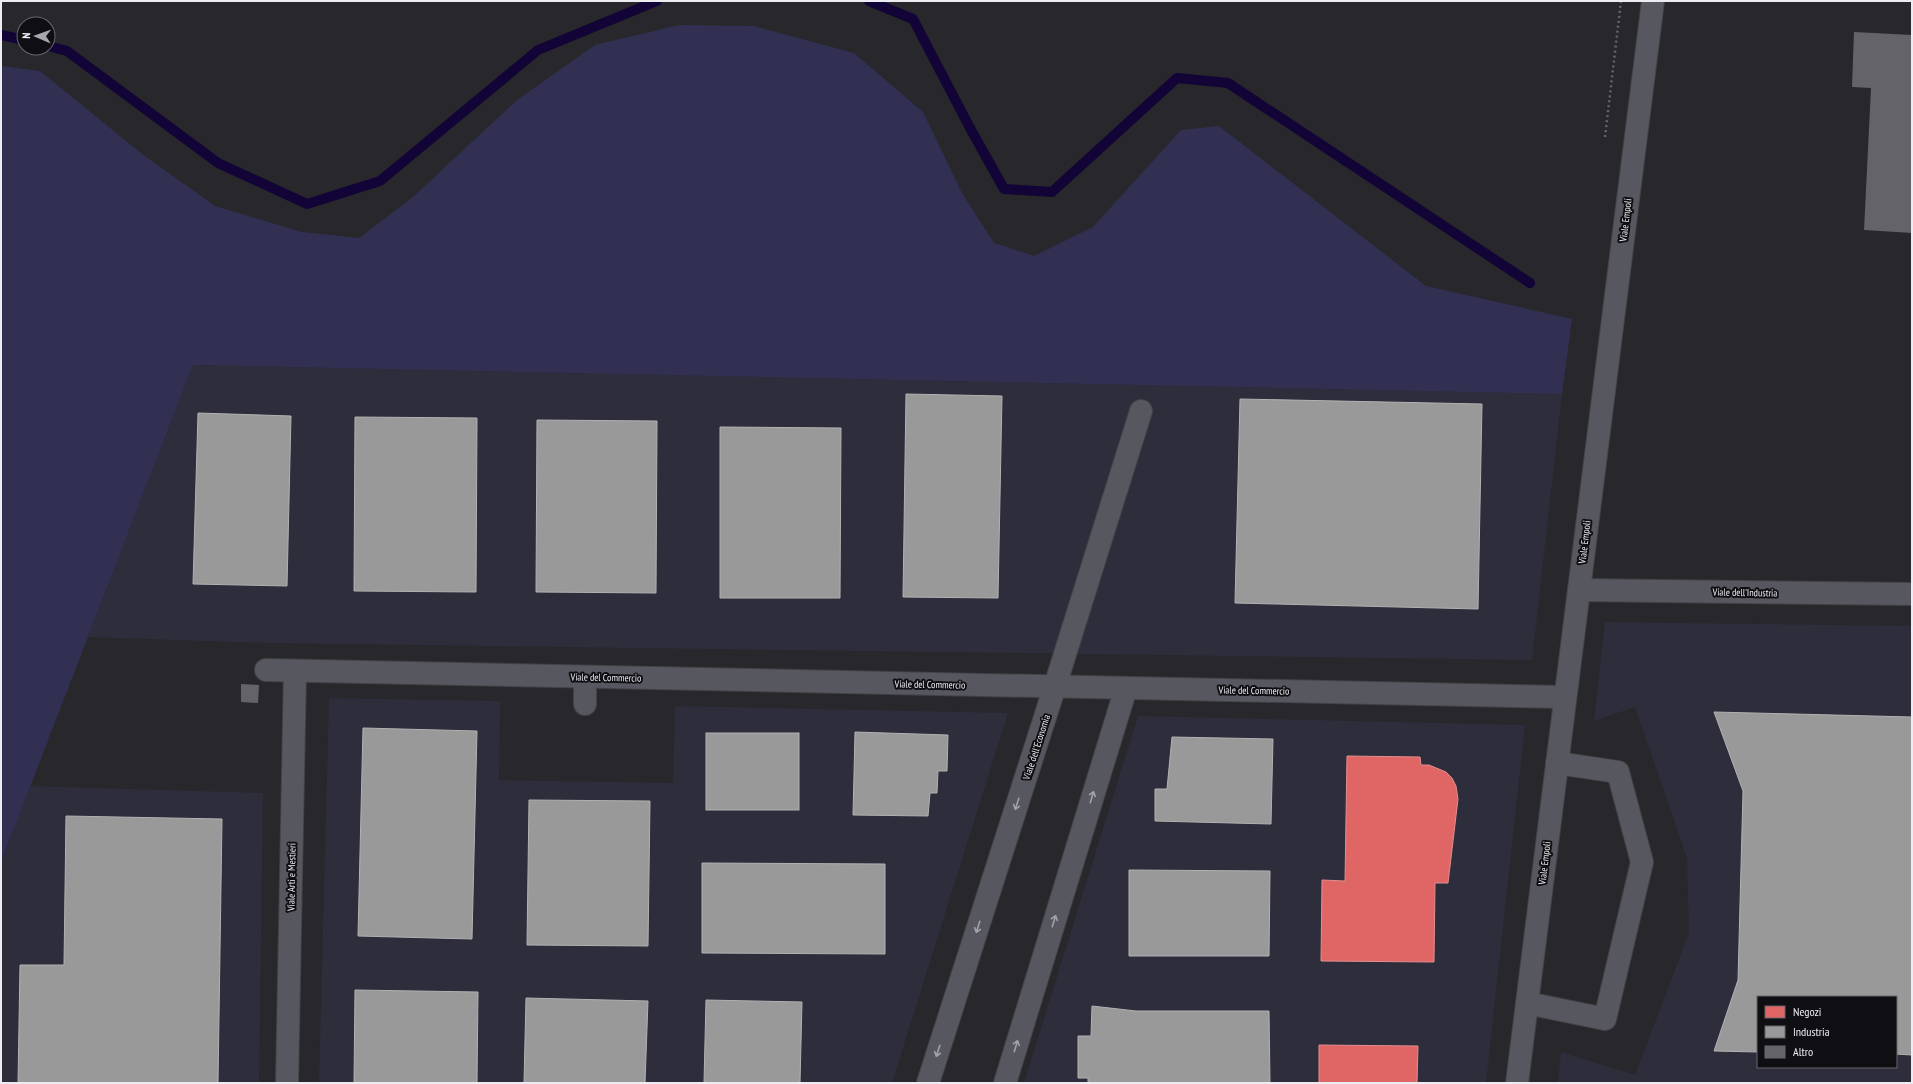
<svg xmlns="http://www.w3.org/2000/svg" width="1913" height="1084" font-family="'PT Sans Narrow',sans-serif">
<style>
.built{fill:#2e2d3b;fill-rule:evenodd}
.green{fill:#323052}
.shops{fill:#e06666;stroke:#e48e90}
.industry{fill:#999;stroke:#b2b2b4}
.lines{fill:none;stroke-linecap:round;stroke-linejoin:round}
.stream{stroke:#120436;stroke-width:10}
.building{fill:#646468}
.minor-casing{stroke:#434347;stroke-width:24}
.path{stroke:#65646b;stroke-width:2.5;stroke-dasharray:2 3;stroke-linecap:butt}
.minor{stroke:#575760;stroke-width:22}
.oneway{stroke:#a2a2a9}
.labels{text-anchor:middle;stroke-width:4;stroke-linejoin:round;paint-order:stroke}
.street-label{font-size:10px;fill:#ececf2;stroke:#0f0f13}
</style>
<rect width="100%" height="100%" fill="#27272c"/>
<!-- built -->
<g class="built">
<path d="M193,365L1562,394L1532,660L266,643L88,637Z"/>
<path d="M1605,622L1912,626V1083H1558L1561,1052L1635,1075L1689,933L1687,858L1635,707L1594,721ZM1758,997H1896V1067H1758Z"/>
<path d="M329,698L500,701L499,780L673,783L675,706L1008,713L892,1083H319Z"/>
<path d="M1138,716L1525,725L1486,1083H1024Z"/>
<path d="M30,786L263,793L259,1083H1V862Z"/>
</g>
<!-- green -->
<path class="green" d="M679,25L754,26L854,53L923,112L962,193L994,243L1034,256L1093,227L1181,130L1219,126L1426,286L1572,319L1562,394L193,365L1,862V66L40,71L142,154L215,206L302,232L359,238L413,197L517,100L595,45Z"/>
<!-- shops -->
<g class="shops">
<path d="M1347,756L1420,757L1421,765H1429L1446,772L1452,778L1456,786L1458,799L1448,883H1435L1434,962L1321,961L1322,880L1345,881Z"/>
<path d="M1319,1045L1418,1046L1417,1083H1319Z"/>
</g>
<!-- industry -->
<g class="industry">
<path d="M906,394L1002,396L998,598L903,597Z"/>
<path d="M1240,399L1482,404L1478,609L1235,603Z"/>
<path d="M198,413L291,416L287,586L193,584Z"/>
<path d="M355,417L477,418L476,592L354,591Z"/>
<path d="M537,420L657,421L656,593L536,592Z"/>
<path d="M720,427L841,428L840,598H720Z"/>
<path d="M1714,712L1912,717V1055L1896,1054V997H1758V1052L1714,1051L1738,980L1743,791Z"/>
<path d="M363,728L477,731L472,939L358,936Z"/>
<path d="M855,732L948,735L947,771H938L937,793H930L928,816L853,815Z"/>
<rect x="706" y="733" width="93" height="77"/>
<path d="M1172,737L1273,739L1271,824L1155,821V789H1167Z"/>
<path d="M529,800L650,801L648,946L527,945Z"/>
<path d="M66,816L222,819L218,1083H18L20,965H64Z"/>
<path d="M702,863L885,864V954L702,953Z"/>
<path d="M1129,870L1270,871L1269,956H1129Z"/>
<path d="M355,990L478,992L477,1083H354Z"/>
<path d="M526,998L648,1001L645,1083H524Z"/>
<path d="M706,1000L802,1002L800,1083H704Z"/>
<path d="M1092,1006L1136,1011H1269L1270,1083H1088V1078H1078V1036H1091Z"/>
</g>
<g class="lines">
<!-- stream -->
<g class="stream">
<path d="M869,1L913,19L970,128L1004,189L1052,192L1177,78L1228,83L1530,283"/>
<path d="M1,35L24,40"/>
<path d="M48,46L67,51L218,163L307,204L380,181L538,50L657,1"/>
</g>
</g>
<!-- building -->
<g class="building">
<path d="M1854,32L1912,35V233L1864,230L1871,88L1852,87Z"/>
<path d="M241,684L259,685L258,703L241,702Z"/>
</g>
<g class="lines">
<!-- minor casing -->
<g class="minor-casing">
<g id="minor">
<path d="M1579,590L1912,594"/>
<path d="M266,670L1565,697"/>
<path d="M585,677V704"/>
<path d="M1527,1003L1605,1019L1642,862L1618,772L1557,763"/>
<path d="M287,1083L295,671"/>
<path d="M928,1083L1055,686L1141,411"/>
<path d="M1005,1083L1126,688"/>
<path d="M1517,1083L1653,1"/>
</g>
</g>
<!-- path -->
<path class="path" d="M1605,137L1621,1"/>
<!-- minor -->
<use href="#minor" class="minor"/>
</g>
<!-- one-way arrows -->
<defs><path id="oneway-shaft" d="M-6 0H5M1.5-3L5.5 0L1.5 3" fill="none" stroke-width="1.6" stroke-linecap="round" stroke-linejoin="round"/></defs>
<g class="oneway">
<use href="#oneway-shaft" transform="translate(1092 797) rotate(-73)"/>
<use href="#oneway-shaft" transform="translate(1017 804) rotate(108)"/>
<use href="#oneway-shaft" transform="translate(1054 921) rotate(-73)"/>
<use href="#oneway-shaft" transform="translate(978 927) rotate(108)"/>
<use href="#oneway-shaft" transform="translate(1016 1046) rotate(-73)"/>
<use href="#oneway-shaft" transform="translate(938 1051) rotate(108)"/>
</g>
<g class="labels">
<!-- street labels -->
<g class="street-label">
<text transform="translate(1625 220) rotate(-83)" y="4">Viale Empoli</text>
<text transform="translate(1584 542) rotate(-83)" y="4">Viale Empoli</text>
<text transform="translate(1745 592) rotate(1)" y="4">Viale dell'Industria</text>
<text transform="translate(606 677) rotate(1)" y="4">Viale del Commercio</text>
<text transform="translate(930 684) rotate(1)" y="4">Viale del Commercio</text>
<text transform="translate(1254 690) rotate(1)" y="4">Viale del Commercio</text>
<text transform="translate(1036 747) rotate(-72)" y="4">Viale dell'Economia</text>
<text transform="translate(1544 863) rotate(-83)" y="4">Viale Empoli</text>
<text transform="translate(291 877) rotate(-89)" y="4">Viale Arti e Mestieri</text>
</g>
</g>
<!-- border -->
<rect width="1913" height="1084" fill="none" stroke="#ececf2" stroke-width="4"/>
<!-- legend -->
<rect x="1757" y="996" width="140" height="72" fill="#0f0f13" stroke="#67676c"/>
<rect x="1765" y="1006" width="20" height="12" fill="#e06666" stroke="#67676c"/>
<text x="1793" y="1016" font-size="12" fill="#ececf2">Negozi</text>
<rect x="1765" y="1026" width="20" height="12" fill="#999999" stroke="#67676c"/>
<text x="1793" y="1036" font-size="12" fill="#ececf2">Industria</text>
<rect x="1765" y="1046" width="20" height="12" fill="#646468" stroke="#67676c"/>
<text x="1793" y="1056" font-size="12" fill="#ececf2">Altro</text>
<!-- north arrow -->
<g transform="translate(36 36) rotate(272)"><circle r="19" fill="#0f0f13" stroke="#67676c"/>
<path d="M0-3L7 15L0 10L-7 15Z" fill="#a7a7ad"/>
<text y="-6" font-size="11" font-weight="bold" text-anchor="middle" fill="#ececf2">N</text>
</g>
</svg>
